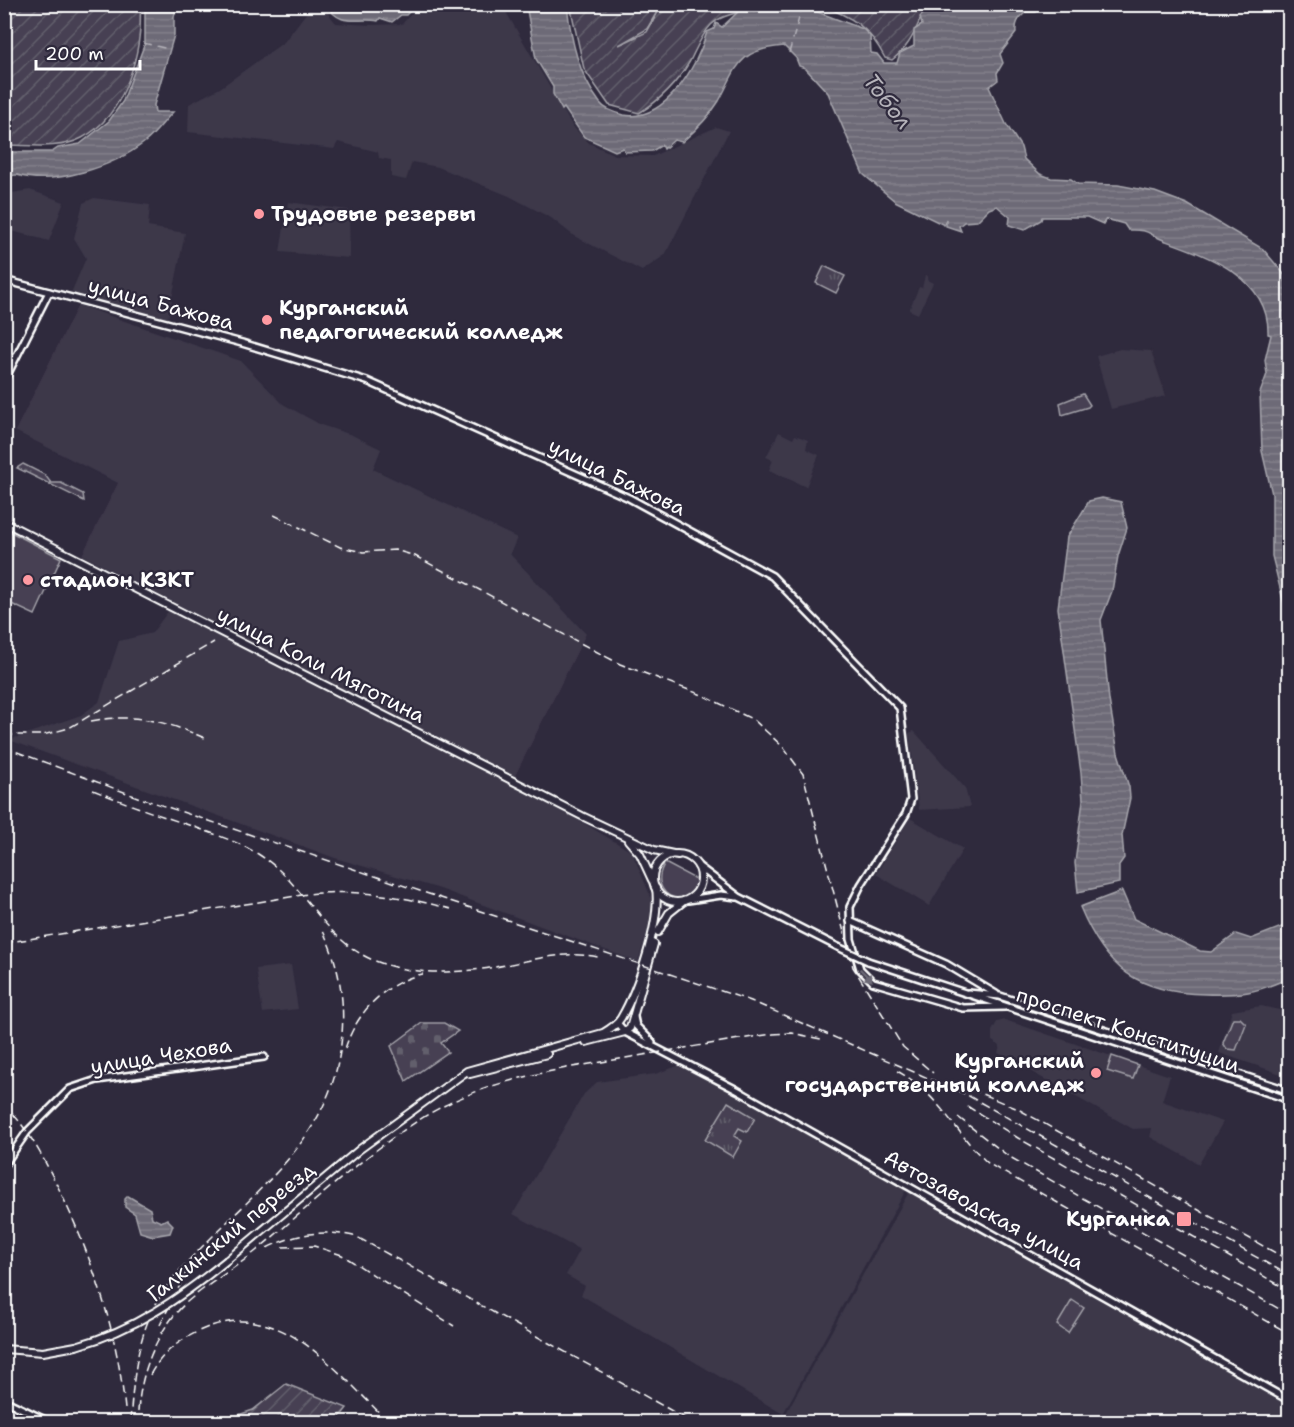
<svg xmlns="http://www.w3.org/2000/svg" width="1294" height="1427" font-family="'Shantell Sans',sans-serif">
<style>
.built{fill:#3c3749}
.grass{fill:#464152;stroke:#a2a0a8;stroke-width:1.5}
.cemetery{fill:url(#cemetery-stones);stroke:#a2a0a8;stroke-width:1.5}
.park{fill:url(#park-tufts);stroke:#a2a0a8;stroke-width:1.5}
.garden{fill:url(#garden-furrows);stroke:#a2a0a8;stroke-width:1.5}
.water{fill:url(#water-rules);stroke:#a7a6ad;stroke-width:1.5}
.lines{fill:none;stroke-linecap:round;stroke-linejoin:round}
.ferry{stroke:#b6b4bb;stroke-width:1.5;stroke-dasharray:8 6;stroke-linecap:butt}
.secondary-casing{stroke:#fff;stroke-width:10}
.primary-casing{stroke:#fff;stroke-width:10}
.secondary{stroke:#2f2a3d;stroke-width:5}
.primary{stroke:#2f2a3d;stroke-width:6}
.rail{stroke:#fff;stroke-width:1.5;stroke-dasharray:9 4.5;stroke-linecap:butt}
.secondary-bridge-casing{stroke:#fff;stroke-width:10;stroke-linecap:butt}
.primary-bridge-casing{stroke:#fff;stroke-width:10;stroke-linecap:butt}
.secondary-bridge{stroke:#2f2a3d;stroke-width:5}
.primary-bridge{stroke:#2f2a3d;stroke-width:6}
.oneway{fill:#6d6a77}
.poi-dot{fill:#ff9aa2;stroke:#2f2a3d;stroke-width:2}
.labels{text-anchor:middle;stroke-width:4.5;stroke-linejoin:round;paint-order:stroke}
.poi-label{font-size:21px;font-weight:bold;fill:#fff;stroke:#2f2a3d;text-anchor:start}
.street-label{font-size:21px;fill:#fff;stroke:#2f2a3d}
.water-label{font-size:22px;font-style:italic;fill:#b6b4bb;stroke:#2f2a3d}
</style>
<defs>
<pattern id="cemetery-stones" width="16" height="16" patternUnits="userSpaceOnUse" patternTransform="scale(1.5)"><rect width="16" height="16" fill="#464152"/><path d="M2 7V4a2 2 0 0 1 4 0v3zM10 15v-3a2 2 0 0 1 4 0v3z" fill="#625e6c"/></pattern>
<pattern id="park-tufts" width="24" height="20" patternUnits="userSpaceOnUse" patternTransform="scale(1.5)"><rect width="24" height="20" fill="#464152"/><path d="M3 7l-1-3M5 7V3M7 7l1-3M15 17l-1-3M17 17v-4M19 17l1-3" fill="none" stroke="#625e6c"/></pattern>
<pattern id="garden-furrows" width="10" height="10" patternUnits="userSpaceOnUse" patternTransform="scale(1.5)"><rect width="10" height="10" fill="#464152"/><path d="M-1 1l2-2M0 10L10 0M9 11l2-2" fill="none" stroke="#625e6c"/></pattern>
<pattern id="water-rules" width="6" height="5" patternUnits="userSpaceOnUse" patternTransform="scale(1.5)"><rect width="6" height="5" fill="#6d6a77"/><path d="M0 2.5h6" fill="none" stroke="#83808b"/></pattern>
</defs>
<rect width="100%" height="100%" fill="#2f2a3d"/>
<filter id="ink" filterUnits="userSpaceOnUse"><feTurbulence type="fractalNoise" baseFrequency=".0167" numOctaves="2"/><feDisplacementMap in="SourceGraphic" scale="12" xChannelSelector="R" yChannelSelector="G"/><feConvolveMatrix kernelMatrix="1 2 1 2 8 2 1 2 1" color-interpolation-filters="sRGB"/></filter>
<g filter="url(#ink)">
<!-- built -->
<g class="built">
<path d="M313,4L321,5L336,23L371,25L402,24L419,5H502L573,127L589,143L615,155L653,156L716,127L729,131L665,255L642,271L574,236L551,218L509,196L438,167L412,162L406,180L391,177V160L379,158L378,152L338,142L334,149L188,132L189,104L220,88L284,42Z"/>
<path d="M30,190L64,202L49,241L8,230L11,193Z"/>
<path d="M94,198L150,205L148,227L185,233L168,319L71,293L86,258L74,238L83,203Z"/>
<path d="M288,202L349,210L350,258L280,252Z"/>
<path d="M925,275L928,276L927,280L933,283L918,314L909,310L919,287L922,288Z"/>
<path d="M78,305L241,361L283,404L321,425L352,435L381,449L373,469L517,538L510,554L586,634L514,778L82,555L118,483L15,431Z"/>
<path d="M1120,349L1151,351L1166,396L1111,409L1096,356Z"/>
<path d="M779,432L793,439L795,435L808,440L806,449L819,455L806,487L769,470L773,460L766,457Z"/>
<path d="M169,610L364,707L575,818L632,852L655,907L638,962L440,889L335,858L9,740L81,715L99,702L119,641L152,633Z"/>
<path d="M914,731L965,788L970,807L919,810L909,733Z"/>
<path d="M910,818L963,849L929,906L876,874Z"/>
<path d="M291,965L298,1009L263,1013L256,969Z"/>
<path d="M1261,1006L1289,1012V1059L1284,1075L1219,1053L1232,1011Z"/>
<path d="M1005,1020L1170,1076L1162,1101L1223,1122L1199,1164L1150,1137L1152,1128L1133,1129L998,1053L1000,1046L992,1041V1031L997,1022Z"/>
<path d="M686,1063L907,1188L783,1414L581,1295L585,1286L566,1275L580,1250L513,1214L584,1094L597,1082L655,1074Z"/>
<path d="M910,1190L1203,1354L1290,1406L1289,1422H797L785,1415Z"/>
</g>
<!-- grass -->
<g class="grass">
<path d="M1083,394L1090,405L1088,407L1062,415L1060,403Z"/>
<path d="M5,529L61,558L35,615L5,601Z"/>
<path d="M665,863L699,881L695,891L685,898C663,901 653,881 665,863Z"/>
<path d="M1233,1018H1240L1246,1024L1236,1050L1227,1049L1223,1043Z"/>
<path d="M1112,1056L1138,1065L1133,1079L1107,1071Z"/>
<path d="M1072,1300L1084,1308L1068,1333L1057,1325Z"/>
</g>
<!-- cemetery -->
<path class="cemetery" d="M422,1023H444L458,1031L441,1043L448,1052L406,1081L391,1046Z"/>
<!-- park -->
<g class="park">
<path d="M824,266L845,276L836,293L816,283Z"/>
<path d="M23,464L45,475L51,483H61L83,494L84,501L17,468Z"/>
<path d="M728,1102L755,1118L747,1132L739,1128L734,1136L742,1141L733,1157L705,1140Z"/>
</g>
<!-- garden -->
<g class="garden">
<path d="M5,4L140,5C143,50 126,115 82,138C59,150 29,145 5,145Z"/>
<path d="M570,5H661L647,29L619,45L647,32L662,5H761C746,13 724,12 711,25C702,34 696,49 690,61C677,83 661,100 639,113L609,105L584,69Z"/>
<path d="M820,5H928C914,28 915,42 892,60L885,58C869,27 853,17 820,5Z"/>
<path d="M286,1384L347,1408L336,1422H218L253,1410Z"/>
</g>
<!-- water -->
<g class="water">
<path d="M145,4L177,5L174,17V35L154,105L155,112H173C164,121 155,134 145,142C113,167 55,186 17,175C11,174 11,178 5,178V152H52L58,148L80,144L109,121L123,101L145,43Z"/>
<path d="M327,5H416L406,15H401L392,22L380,18L378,21C359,17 339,28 327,5Z"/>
<path d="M768,5L807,8L863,29L870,36L871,53L877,54L884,63H897L900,53L914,46V30L922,25L920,17L932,5H1062L1041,8L1036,12H1026C1018,19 1015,23 1016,33L1000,54L1003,63L997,73L998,80L989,87L1006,124L1021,147L1024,159L1040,174L1051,178L1071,179L1078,184L1118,185L1155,192L1187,204L1263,249L1289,280V624L1272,556V494L1262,451L1260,393L1267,374L1265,360L1271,335L1268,334C1270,278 1208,256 1166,241C1147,234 1150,229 1128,230L1124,224L1106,219L1103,224L1087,217H1042L1041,220L1024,230L1009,225L1010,217L997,206L989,209L977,221L964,222L959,226L961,231L946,226V219L944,225L895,201L863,174L828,93L805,68L799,66L796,58L784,46C737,50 738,66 719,101C709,117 696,130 682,142L674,140L664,149L662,145L652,151L625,152L623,148L615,151L584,137L564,108L562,110L553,94V87L536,59L526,5H567C571,40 578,74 600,103C605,110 616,113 624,115C665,122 697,67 707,32L714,29L716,23L722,27L739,11L753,12Z"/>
<path d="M1102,498L1121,502L1127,528L1118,556L1112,591L1101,620L1109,700L1118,753L1129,787L1130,798L1122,835L1124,858L1119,865V883L1078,892L1075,863L1083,800L1081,773L1058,608L1067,537L1089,501Z"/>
<path d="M1122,891L1134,919L1200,951L1211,952L1236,934L1251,939L1289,924V978C1255,993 1242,995 1205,994C1138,993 1106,969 1080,907Z"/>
<path d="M128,1196L150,1209L152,1218L161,1222L167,1219L173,1225L170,1233L153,1236L140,1232L135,1214L125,1207V1199Z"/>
</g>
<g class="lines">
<!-- ferry -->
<g class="ferry">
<path d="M143,43L169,49"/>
<path d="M789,53L803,4"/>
</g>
<!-- secondary casing -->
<g class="secondary-casing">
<g id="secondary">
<path d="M4,280L242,343L367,381L629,498L772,576L900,708L911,799L906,814L861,885L850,907L851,939L860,969L873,982L963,1008L1005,1007"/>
<path d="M4,381L49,292"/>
<path d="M698,866L739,897L838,947"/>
<path d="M688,900L721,895L737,897"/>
<path d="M850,921L946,964L996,994"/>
<path d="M868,961L1290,1100"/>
<path d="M968,993L1000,996L1290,1091"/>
<path d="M634,1017L636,1026L652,1042"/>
<path d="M617,1023L625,1032L737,1090L1290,1401"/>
<path d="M4,1165L27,1132L70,1089L97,1080L264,1057"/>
<path d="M4,1400L49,1422"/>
</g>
</g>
<!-- primary casing -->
<g class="primary-casing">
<g id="primary">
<path d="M4,522L582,816L654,850L678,855"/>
<path d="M628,840L640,854L652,880"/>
<circle cx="677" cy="878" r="24"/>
<path d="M658,932L669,913L684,901"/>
<path d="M586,1042L625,1032L630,1028L654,944"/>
<path d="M470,1074L547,1054"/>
<path d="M227,1260L360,1149L467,1071L603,1033C610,1029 617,1025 621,1018C638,989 661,921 656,888"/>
<path d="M4,1349L43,1352L76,1346"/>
</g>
</g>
<!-- secondary -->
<use href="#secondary" class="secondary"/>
<!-- primary -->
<use href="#primary" class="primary"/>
<!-- rail -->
<g class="rail">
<path d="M274,515L340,547L363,552L395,550L415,556L620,664L702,695L754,720L783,747L803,774L853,967L903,1047L933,1073"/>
<path d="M91,721C136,713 165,721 207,739"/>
<path d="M4,735H43L69,728L214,642"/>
<path d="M4,747L140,798L751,1001L967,1095L1290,1276"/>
<path d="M93,790C123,802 152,813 183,823C208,832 235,840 258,854C310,886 323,947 387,965C420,975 461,973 495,967C530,961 562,950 598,957"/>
<path d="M4,943L308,894C361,889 401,896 451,909"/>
<path d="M345,1049C356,1013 385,982 423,974"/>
<path d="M897,1071C939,1093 956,1135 989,1164L1290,1334"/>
<path d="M970,1089L1018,1109L1290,1261"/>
<path d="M4,1104C28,1128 44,1159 59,1189C93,1260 117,1330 125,1409"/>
<path d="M967,1106L1018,1138L1290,1291"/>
<path d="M958,1117L1008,1156L1290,1315"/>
<path d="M282,1247L314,1246L342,1255L454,1326"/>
<path d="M267,1248C297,1233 325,1229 357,1237L692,1422"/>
<path d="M160,1325L187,1271"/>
<path d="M150,1375C161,1354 178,1341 199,1331C280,1293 337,1373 389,1422"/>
<path d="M138,1411C141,1371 157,1329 187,1302C209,1283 234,1269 256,1251C310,1206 360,1158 419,1120C481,1080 554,1070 625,1058C675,1050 724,1041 773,1034L792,1033L825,1040"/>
<path d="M130,1422C133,1384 136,1343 154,1308C166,1282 188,1261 208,1241C270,1178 335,1130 342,1034C345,997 338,961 322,929"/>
</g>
<!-- secondary-bridge casing -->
<g class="secondary-bridge-casing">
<path id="secondary-bridge" d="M838,947L868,961"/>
</g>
<!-- primary-bridge casing -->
<g class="primary-bridge-casing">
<path id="primary-bridge" d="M76,1346C135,1330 180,1298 227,1260"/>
</g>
<!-- secondary-bridge -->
<use href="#secondary-bridge" class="secondary-bridge"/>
<!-- primary-bridge -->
<use href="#primary-bridge" class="primary-bridge"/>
</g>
<!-- one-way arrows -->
<defs><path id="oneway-solid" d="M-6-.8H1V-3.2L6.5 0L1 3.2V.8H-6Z" transform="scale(1.5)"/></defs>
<use class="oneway" href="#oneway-solid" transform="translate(866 975) rotate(45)"/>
</g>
<!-- markers -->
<g class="poi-dot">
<circle cx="259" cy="214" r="6"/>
<circle cx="267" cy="320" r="6"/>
<circle cx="28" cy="580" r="6"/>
<circle cx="1096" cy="1073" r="6"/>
<rect x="1176" y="1211" width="16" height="16" rx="3"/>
</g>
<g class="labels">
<!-- poi labels -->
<g class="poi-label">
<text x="271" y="221">Трудовые резервы</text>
<text x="279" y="315">Курганский<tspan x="279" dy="24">педагогический колледж</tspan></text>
<text x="40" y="587">стадион КЗКТ</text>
<text x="1084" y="1068" text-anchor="end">Курганский<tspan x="1084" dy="24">государственный колледж</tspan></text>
<text x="1170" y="1226" text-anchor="end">Курганка</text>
</g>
<!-- street labels -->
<g class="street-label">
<text transform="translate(161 304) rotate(15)" y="7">улица Бажова</text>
<text transform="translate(617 477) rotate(26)" y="7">улица Бажова</text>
<text transform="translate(321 665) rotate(27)" y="7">улица Коли Мяготина</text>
<text transform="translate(1128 1030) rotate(18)" y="7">проспект Конституции</text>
<text transform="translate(161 1056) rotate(-9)" y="7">улица Чехова</text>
<text transform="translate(984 1210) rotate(29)" y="7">Автозаводская улица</text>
<text transform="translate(231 1232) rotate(-39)" y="7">Галкинский переезд</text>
</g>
<!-- water labels -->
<g class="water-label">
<text transform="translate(888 101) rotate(52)" y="8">Тобол</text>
</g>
</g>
<!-- margin -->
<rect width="1294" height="1427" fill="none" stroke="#2f2a3d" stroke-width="24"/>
<rect x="12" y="12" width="1270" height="1403" fill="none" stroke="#fff" stroke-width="2" filter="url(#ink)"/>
<!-- scale -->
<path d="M36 60v9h104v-9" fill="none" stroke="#ffffff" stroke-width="3"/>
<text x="45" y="60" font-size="18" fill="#ffffff" stroke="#2f2a3d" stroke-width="4.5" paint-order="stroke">200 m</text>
</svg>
